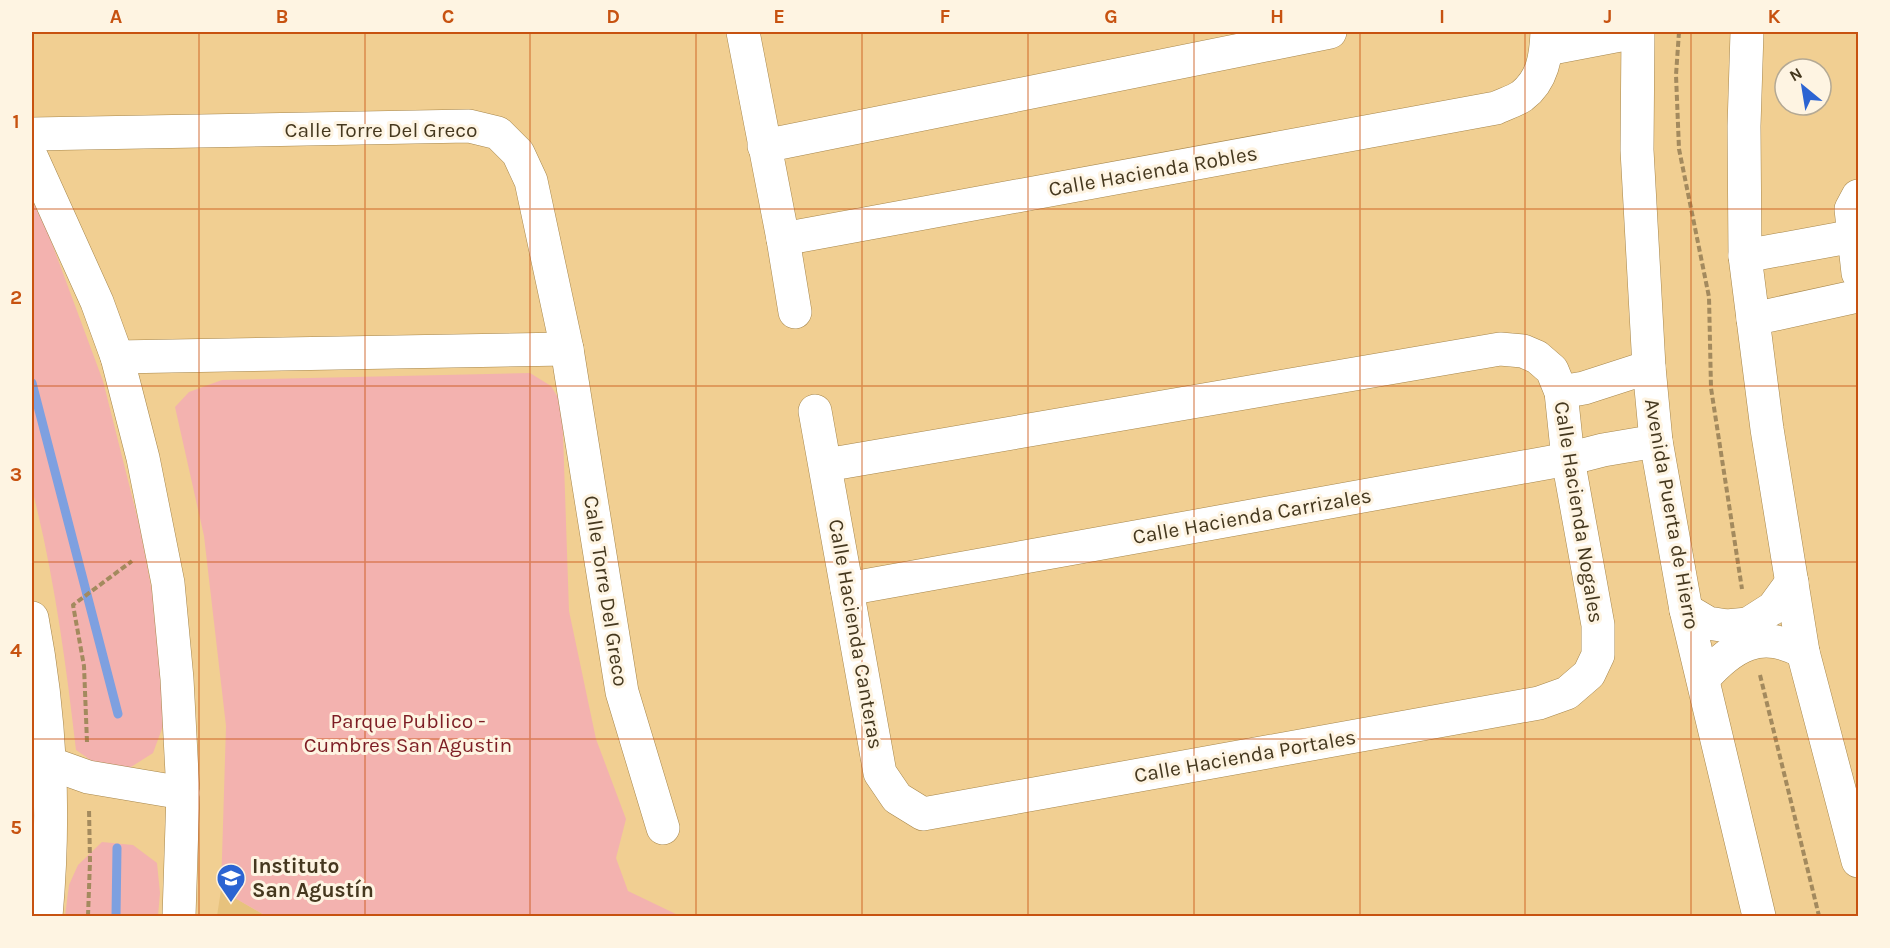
<svg xmlns="http://www.w3.org/2000/svg" width="1890" height="948" font-family="Karla,sans-serif">
<style>
.built{fill:#e7c27d}
.green{fill:#f3b2af}
.lines{fill:none;stroke-linecap:round;stroke-linejoin:round}
.stream{stroke:#7ea0e0;stroke-width:9}
.minor-casing{stroke:#a6864b;stroke-width:34}
.tertiary-casing{stroke:#a6864b;stroke-width:34}
.path{stroke:#a38a5e;stroke-width:4;stroke-dasharray:6 3;stroke-linecap:butt}
.minor{stroke:#fff;stroke-width:33}
.tertiary{stroke:#fff;stroke-width:33}
.grid{fill:none;stroke:#c75210;stroke-width:1.5;stroke-opacity:0.55}
.labels{text-anchor:middle;stroke-width:6;stroke-linejoin:round;paint-order:stroke}
.street-label{font-size:21px;fill:#45381f;stroke:#fef4e2}
.park-label{font-size:21px;fill:#7d1d24;stroke:#fef4e2}
.poi-label{font-size:21px;font-weight:bold;fill:#45381f;stroke:#fef4e2;text-anchor:start}
.neatline{fill:none;stroke:#c75210;stroke-width:2}
.grid-label{font-size:20px;text-anchor:middle;font-weight:bold;fill:#c75210}
</style>
<rect width="100%" height="100%" fill="#f1cf92"/>
<!-- built -->
<path class="built" d="M221,890L266,916H217Z"/>
<!-- green -->
<g class="green">
<path d="M32,200L47,230L103,381L140,528L158,623L163,726L153,753L131,767L102,768L76,750C66,663 54,574 32,489Z"/>
<path d="M530,373L551,386L562,404L569,611L596,739L626,819L616,858L628,891L680,916H266L221,890L226,726L204,536L175,407L189,392L222,380Z"/>
<path d="M102,842L133,845L157,863L160,893L158,916H65L69,885L78,865Z"/>
</g>
<g class="lines">
<!-- stream -->
<g class="stream">
<path d="M32,383L118,714"/>
<path d="M116,916L117,848"/>
</g>
<!-- minor casing -->
<g class="minor-casing">
<g id="minor">
<path d="M743,32L783,239L795,312"/>
<path d="M1547,49L1636,32"/>
<path d="M32,134L469,126L498,133L518,153L531,181L567,349L622,692L663,828"/>
<path d="M764,146L1330,32"/>
<path d="M1858,196L1851,209L1858,273"/>
<path d="M783,239L1496,108C1504,104 1515,101 1522,96C1543,80 1546,56 1547,32"/>
<path d="M1745,256L1854,236"/>
<path d="M1753,319L1858,296"/>
<path d="M117,357L567,349"/>
<path d="M1561,392L1584,388L1649,367"/>
<path d="M815,411L880,773L897,798L923,814L1539,703L1567,693L1589,674L1598,655V625L1568,459L1561,392L1552,370L1537,357L1523,351L1500,349L826,465"/>
<path d="M847,589L1568,459L1603,450L1656,441"/>
<path d="M32,757L88,777L183,793"/>
</g>
</g>
<!-- tertiary casing -->
<g class="tertiary-casing">
<g id="tertiary">
<path d="M1638,32L1637,150L1649,367L1656,441L1686,610L1759,916"/>
<path d="M1747,32L1744,126L1745,256L1767,429L1803,652L1858,861"/>
<path d="M32,158L97,302L117,357L143,458L168,583L177,679L183,793L179,916"/>
<path d="M1686,610L1708,623L1727,626L1748,624L1773,608L1792,582"/>
<path d="M32,618C51,717 55,817 46,916"/>
<path d="M1703,679C1732,646 1761,628 1803,652"/>
</g>
</g>
<!-- path -->
<g class="path">
<path d="M1679,32L1676,75L1679,149L1709,297L1711,388L1742,589"/>
<path d="M1760,675L1819,916"/>
<path d="M87,742L84,666L73,605L132,561"/>
<path d="M88,916L90,861L89,809"/>
</g>
<!-- minor -->
<use href="#minor" class="minor"/>
<!-- tertiary -->
<use href="#tertiary" class="tertiary"/>
</g>
<!-- grid -->
<path class="grid" d="M199,32V916M365,32V916M530,32V916M696,32V916M862,32V916M1028,32V916M1194,32V916M1360,32V916M1525,32V916M1691,32V916M32,209H1858M32,386H1858M32,562H1858M32,739H1858"/>
<!-- icons -->
<defs>
<g id="school-pin" transform="scale(1.5)"><path d="M0 17L-7.5 6A9.5 9.5 0 1 1 7.5 6Z" fill="#2c64d2" stroke="#fef4e2"/><path d="M0-5L7-2L0 1L-7-2ZM-4 1L0 2.5L4 1V4Q0 6-4 4Z" fill="#fff"/></g>
</defs>
<g fill-rule="evenodd">
<use href="#school-pin" x="231" y="878"/>
</g>
<g class="labels">
<!-- street labels -->
<g class="street-label">
<text x="381" y="137">Calle Torre Del Greco</text>
<text transform="translate(1153 171) rotate(-10)" y="7">Calle Hacienda Robles</text>
<text transform="translate(1579 512) rotate(81)" y="7">Calle Hacienda Nogales</text>
<text transform="translate(1672 514) rotate(80)" y="7">Avenida Puerta de Hierro</text>
<text transform="translate(1252 516) rotate(-10)" y="7">Calle Hacienda Carrizales</text>
<text transform="translate(606 591) rotate(81)" y="7">Calle Torre Del Greco</text>
<text transform="translate(856 634) rotate(80)" y="7">Calle Hacienda Canteras</text>
<text transform="translate(1245 756) rotate(-10)" y="7">Calle Hacienda Portales</text>
</g>
<!-- park labels -->
<g class="park-label">
<text x="408" y="728">Parque Publico -<tspan x="408" dy="24">Cumbres San Agustin</tspan></text>
</g>
<!-- poi labels -->
<g class="poi-label">
<text x="252" y="873">Instituto<tspan x="252" dy="24">San Agustín</tspan></text>
</g>
</g>
<!-- border -->
<rect width="1890" height="948" fill="none" stroke="#fef4e2" stroke-width="66"/>
<!-- north arrow -->
<g transform="translate(1803 87) rotate(330)"><circle r="28" fill="#fef4e2" stroke="#b4a994" stroke-width="1.5"/>
<path d="M0-4.5L10 22L0 15L-10 22Z" fill="#2c64d2"/>
<text y="-9" font-size="16" font-weight="bold" text-anchor="middle" fill="#45381f">N</text>
</g>
<rect x="33" y="33" width="1824" height="882" class="neatline"/>
<g class="grid-label">
<text x="116" y="23">A</text>
<text x="282" y="23">B</text>
<text x="448" y="23">C</text>
<text x="613" y="23">D</text>
<text x="779" y="23">E</text>
<text x="945" y="23">F</text>
<text x="1111" y="23">G</text>
<text x="1277" y="23">H</text>
<text x="1442" y="23">I</text>
<text x="1608" y="23">J</text>
<text x="1774" y="23">K</text>
<text x="16" y="128">1</text>
<text x="16" y="304">2</text>
<text x="16" y="481">3</text>
<text x="16" y="657">4</text>
<text x="16" y="834">5</text>
</g>
</svg>
